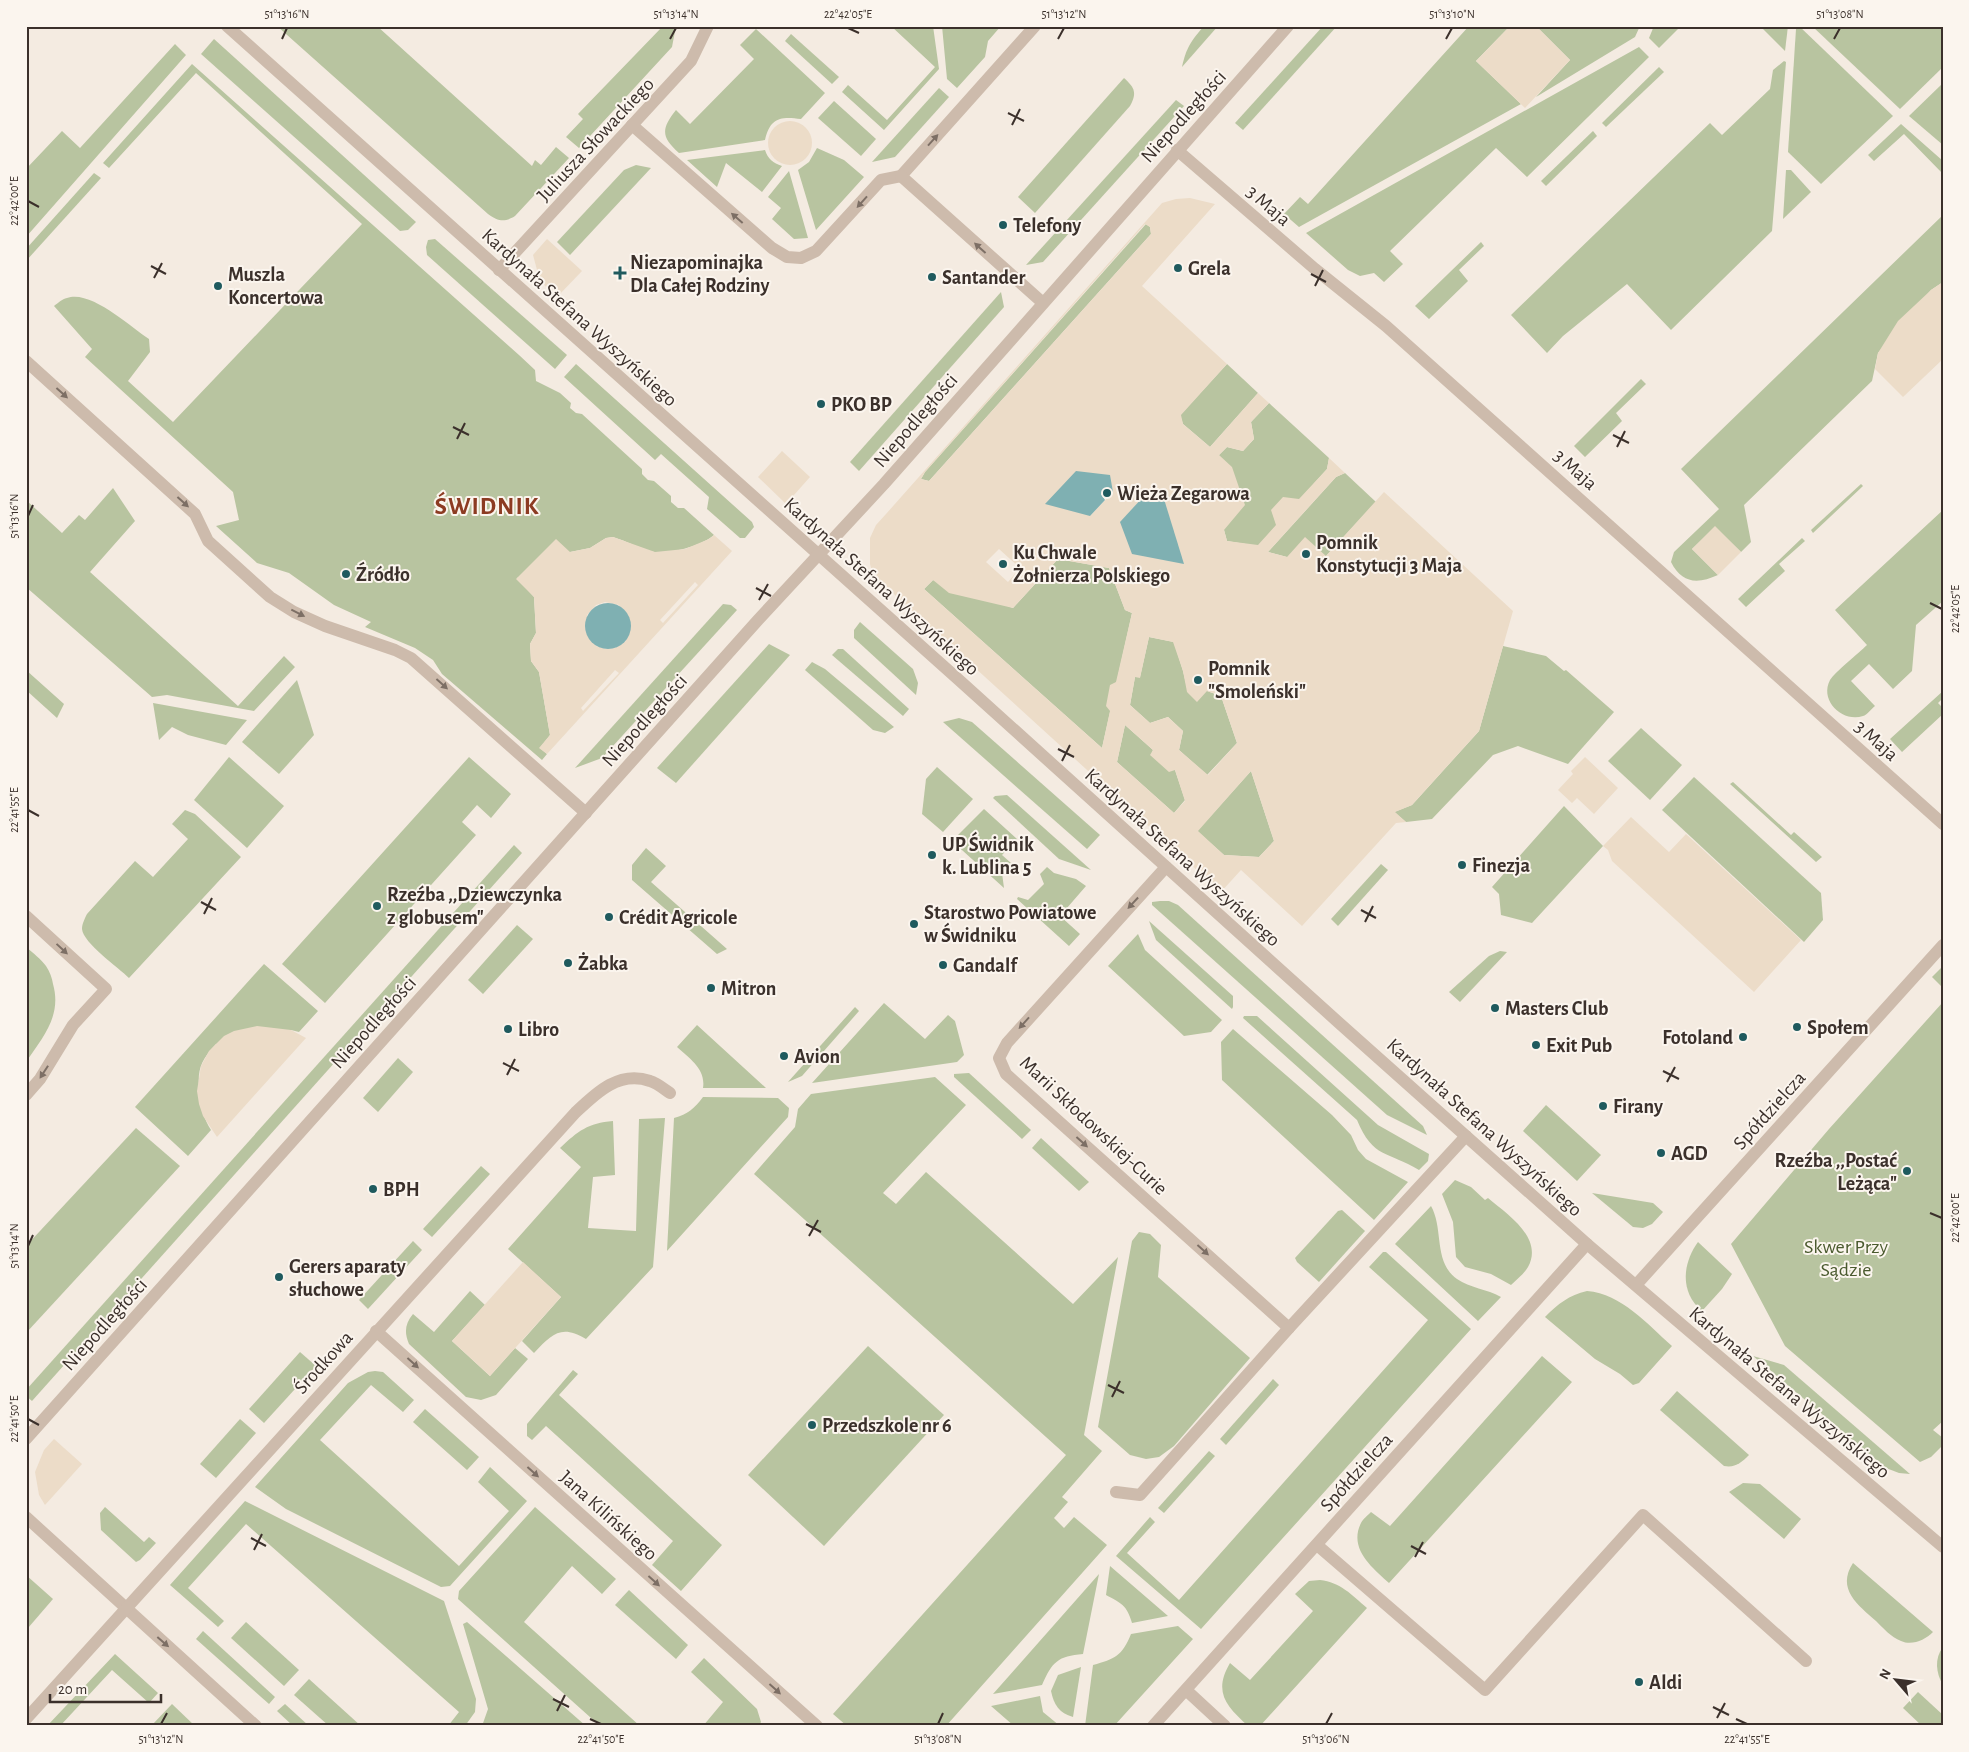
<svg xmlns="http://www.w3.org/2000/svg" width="1969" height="1752" font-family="'Alegreya Sans',sans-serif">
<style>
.green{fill:#b8c4a0}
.plaza{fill:#ecdcc8;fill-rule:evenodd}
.water{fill:#7fb0b2}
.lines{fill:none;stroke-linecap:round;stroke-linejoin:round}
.minor{stroke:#cdbbac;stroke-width:12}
.oneway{fill:#7d6f65}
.ticks{fill:none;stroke:#3b302b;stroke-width:2}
.poi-dot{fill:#1f5a5e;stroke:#fbf5ee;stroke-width:2}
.labels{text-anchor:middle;stroke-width:4;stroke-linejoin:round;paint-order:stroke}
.street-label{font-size:20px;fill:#3b302b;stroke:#fbf5ee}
.poi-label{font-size:20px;font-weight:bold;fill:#3b302b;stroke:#fbf5ee;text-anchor:start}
.park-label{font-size:20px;fill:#4a5a2e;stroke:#fbf5ee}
.district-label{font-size:25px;font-weight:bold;letter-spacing:1px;fill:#8c3b22;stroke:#fbf5ee}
.neatline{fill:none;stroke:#3b302b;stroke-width:2}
.ticks-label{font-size:12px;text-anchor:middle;fill:#3b302b}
</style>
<rect width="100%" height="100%" fill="#f4ebe1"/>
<!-- green -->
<g class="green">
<path d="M277,26H377L532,166L535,160L541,165L556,147L569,158L515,216C504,223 498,221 488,214Z"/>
<path d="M663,26H676L672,47L579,148L566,137L583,119L578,114Z"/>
<path d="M891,26H933L939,69L884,130L842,92L848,85L887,120L935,67Z"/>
<path d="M942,26H1001L988,41L985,57L957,88L947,79Z"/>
<path d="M1204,26H1218L1182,67C1186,48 1191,41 1204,26Z"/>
<path d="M1323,26H1337L1243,130L1235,123Z"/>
<path d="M1469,26H1510L1476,61L1521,104L1299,227L1284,214L1300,197L1308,204Z"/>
<path d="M1536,26H1640L1635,37L1536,97L1570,60Z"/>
<path d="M1654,26H1681L1659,48L1649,38Z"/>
<path d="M1760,26H1788L1785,51Z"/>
<path d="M1799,26L1893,116L1821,184L1788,152L1796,29Z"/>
<path d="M1812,26H1943V67L1900,109Z"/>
<path d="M756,29L825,93L801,119C780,116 770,118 765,140L679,153C661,137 661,129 676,110L690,124L754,59L740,45Z"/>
<path d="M791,34L839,77L832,84L785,41Z"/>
<path d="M214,39L416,222L408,230L400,231L201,54Z"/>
<path d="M175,44L186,55L26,237V169L62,131L80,148Z"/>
<path d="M1639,47L1649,57L1527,177L1496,148L1390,251L1403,264L1384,282L1374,273L1360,276L1348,270L1306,233Z"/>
<path d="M1784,61L1786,62L1772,231L1671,330L1627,284L1563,336L1547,353L1511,315L1710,123L1722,135L1770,89L1773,70Z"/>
<path d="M192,64L519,355L535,370L536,381L560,393L571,403L570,408L576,413L582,414L642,469V474L648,480L654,481L671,496V502L678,508H684L714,535C702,546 670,554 654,552C641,549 626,541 613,537L606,538L590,548L570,552L517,578L534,597L536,633L530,644L531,661L539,672L550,735L540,748L547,754L542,760L442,674L433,660L415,648L365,627L371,622L334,605L289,573L257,563L216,526L239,520L233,492L85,357L92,349L54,306C58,303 62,299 67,298C90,289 131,327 149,339L150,352L128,381L173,422L362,224L196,73L109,168L103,163Z"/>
<path d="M1659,67L1664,72L1606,127L1602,123Z"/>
<path d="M1124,78C1135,88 1137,93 1130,106L1035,213L1018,197Z"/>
<path d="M1943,83V145L1909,116Z"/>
<path d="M939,88L949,97L895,157L872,162Z"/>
<path d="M1176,100L1184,106L1043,262L1026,265Z"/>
<path d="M834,101L876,139L861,156L818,118Z"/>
<path d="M1901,124L1943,161V174L1904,134L1874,161L1868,155Z"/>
<path d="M1593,131L1597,136L1546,186L1541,181Z"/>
<path d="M817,148L844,160L864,177L816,230L798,170L809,162Z"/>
<path d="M765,150C768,159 773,163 782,166L762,192L726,163L717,187L687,160Z"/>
<path d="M636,165L651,168L570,255L557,242L624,170Z"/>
<path d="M1786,170H1791L1811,192L1783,219Z"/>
<path d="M789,171L808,238L794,239L772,219L781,208L768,197Z"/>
<path d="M94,173L101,178L26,261V249Z"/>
<path d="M1943,215V282L1931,290L1878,353L1872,381L1744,505L1751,542L1741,552L1715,527L1692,549L1718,575C1698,584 1682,584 1671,562L1674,552L1719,509L1681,469Z"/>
<path d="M1146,224L1150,227L1151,234L929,481L921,479L925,472Z"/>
<path d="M435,239L567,355L555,369L427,255L426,247L428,240Z"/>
<path d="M1481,242L1484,246L1459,270L1468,281L1429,319L1415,306Z"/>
<path d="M1001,292L1004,307L859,471L850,462Z"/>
<path d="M576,364L752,522L754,527L745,538H740L707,509L709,497L661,454L655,460L564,377Z"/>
<path d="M1227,364L1258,393L1210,447L1183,424L1180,415Z"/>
<path d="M1641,379L1646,384L1616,413L1622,421L1585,457L1574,446Z"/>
<path d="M1269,403L1329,458L1327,469L1258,546L1227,541L1224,530L1219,455L1227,447L1243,451L1254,439L1251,422Z"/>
<path d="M1345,473L1376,502L1326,556L1287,557L1268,552L1336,477Z"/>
<path d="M1861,484L1863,486L1813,533L1811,530Z"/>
<path d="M113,488L135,521L90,572L238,706L284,656L295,667L254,711L167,695L152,697L26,587V500L62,533L79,515L85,520Z"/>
<path d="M1943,510V601L1916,625L1912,671L1893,689L1869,664L1851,681L1875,706C1871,709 1867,715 1863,716C1843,723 1819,701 1830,680C1835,672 1859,653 1867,645L1835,610Z"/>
<path d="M1802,538L1805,541L1779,564L1785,571L1746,607L1738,599Z"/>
<path d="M1058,559L1109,568L1125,610L1132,613L1102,748L924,589L933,580L1013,608Z"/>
<path d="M723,604L731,605L737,610L602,758L575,768Z"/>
<path d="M860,622L913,669L918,683L916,695L854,638V630Z"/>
<path d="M1149,637L1174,642L1183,671L1188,692L1207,691L1221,696L1237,743L1207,775L1179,750L1183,731L1168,717L1150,723L1130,705L1135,677H1140Z"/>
<path d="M769,644L790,655L676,783L657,768Z"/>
<path d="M1503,646L1546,656L1564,671L1566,670L1614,712L1568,764L1518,746L1493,755L1432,819L1406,822L1394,812L1412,805L1479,731Z"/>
<path d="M838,649H843L909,709L903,716L832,655Z"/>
<path d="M812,662L825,669L894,727L885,733L873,730L805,670Z"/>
<path d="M26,670L64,704L57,718L26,690Z"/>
<path d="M297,680L314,735L279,774L242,742Z"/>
<path d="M1943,691V698L1938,703L1943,708V714L1902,752L1890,739Z"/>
<path d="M153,703L247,720L226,745L188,735L172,727L159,740Z"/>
<path d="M959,718L972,722L1100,835L1087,849L943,722Z"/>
<path d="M1125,725L1153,750L1151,755L1175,770L1185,800L1174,813L1117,762Z"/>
<path d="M1641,728L1682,765L1650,800L1608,761Z"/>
<path d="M229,757L284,806L247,848L194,800Z"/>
<path d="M469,757L511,794L491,818L477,805L462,822L476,835L325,1003L282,964Z"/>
<path d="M937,767L973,799L943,832L922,814L926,779Z"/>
<path d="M1251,771L1274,841L1259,857L1224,855L1197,831Z"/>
<path d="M1694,777L1821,893L1823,920L1804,942L1662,810Z"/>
<path d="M1733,782L1791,835L1794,832L1822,857L1816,862L1730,784Z"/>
<path d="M1007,795L1091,870L1059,859L993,798L995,796Z"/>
<path d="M1564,806L1603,846L1532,923L1501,915L1499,894L1492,887Z"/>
<path d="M984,809L1017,839L1002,855L1011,863L1002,873L1004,888L952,841Z"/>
<path d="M185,810L195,814L241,857L129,978C119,968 83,943 82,929C82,924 85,918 87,914L135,861L153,877L188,839L172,824Z"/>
<path d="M514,845L522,853L32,1401L26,1396V1390Z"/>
<path d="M646,848L666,866L651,882L727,949L717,954L632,880V865Z"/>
<path d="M1381,864L1388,870L1338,926L1331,919Z"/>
<path d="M1047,867L1054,873L1076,879L1086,886L1060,916L1080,934L1069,946L1017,899L1018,897L1028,900L1044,884L1040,874Z"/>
<path d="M1160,901H1169L1178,905L1423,1126L1427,1135L1387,1115L1152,905V902Z"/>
<path d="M1149,921L1233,996V1007L1232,1009L1156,940Z"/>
<path d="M517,925L533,939L483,994L468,980Z"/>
<path d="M1138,934L1145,950L1222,1020L1211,1032L1184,1036L1108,966Z"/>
<path d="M26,947C33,953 41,959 46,966C50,972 52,978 53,984C62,1016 43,1037 26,1062Z"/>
<path d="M1500,951L1507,952L1460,1002L1449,992L1489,956Z"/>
<path d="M264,964L318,1011L299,1032L291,1030L216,1044C198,1063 197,1073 200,1097C202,1110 204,1119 211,1130L188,1156L135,1107Z"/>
<path d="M1943,966V988L1932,977Z"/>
<path d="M1943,1002V1421L1933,1430L1943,1438V1445L1931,1457L1920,1462L1785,1346L1731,1244L1829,1129Z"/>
<path d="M884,1003L925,1039L948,1015L955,1021L964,1055L957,1062L812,1083Z"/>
<path d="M855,1007L859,1011L802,1076L788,1082Z"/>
<path d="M1244,1016H1257L1378,1125L1429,1154L1428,1161L1419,1170C1388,1151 1373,1159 1357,1120L1243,1018Z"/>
<path d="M697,1025L766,1088H703C706,1069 690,1059 677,1047Z"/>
<path d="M1233,1029L1332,1115L1351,1135L1358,1150L1366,1159L1408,1182L1374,1220L1222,1080L1221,1042Z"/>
<path d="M398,1058L413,1072L378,1112L363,1098Z"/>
<path d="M969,1073L1031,1130L1022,1139L954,1077V1074Z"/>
<path d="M935,1077L966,1105L883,1193L896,1204L926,1172L1073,1304L1118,1257L1084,1435L1102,1451L1062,1497L1068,1502L1054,1518L1064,1528L1074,1517L1107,1545L946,1726H847L833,1714L1066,1455L754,1174L795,1127L798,1109L811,1094Z"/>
<path d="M703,1097L778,1098L789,1108L788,1117L667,1251L674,1118C688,1114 694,1109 703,1097Z"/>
<path d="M1546,1105L1601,1155L1577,1181L1523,1131Z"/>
<path d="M665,1118L653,1267L586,1339C561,1324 552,1334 534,1353L522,1341L561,1297L508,1249L581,1167L560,1148C578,1131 588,1123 613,1121L615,1175L593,1177L588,1228L636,1231L639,1119Z"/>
<path d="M136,1128L180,1166L26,1333V1246Z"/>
<path d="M1041,1138L1089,1182L1079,1191L1032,1148Z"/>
<path d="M481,1166L490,1174L432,1237L423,1229Z"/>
<path d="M1455,1180L1471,1187L1485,1200L1488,1198C1507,1214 1544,1238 1528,1267C1524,1274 1516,1280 1511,1285L1491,1274L1465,1267L1456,1257L1453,1222L1442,1194Z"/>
<path d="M1592,1193L1653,1203L1663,1212L1652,1224L1643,1228L1633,1227Z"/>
<path d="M1431,1206C1444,1229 1433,1262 1457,1279C1470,1288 1487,1289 1501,1297L1478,1321L1395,1244Z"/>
<path d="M1342,1210L1365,1231L1319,1282L1297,1262L1295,1258L1338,1211Z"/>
<path d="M1139,1232L1150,1234L1161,1245L1158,1277L1250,1358L1174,1446L1159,1457L1146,1459L1130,1455L1098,1427L1132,1241Z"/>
<path d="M413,1241L422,1250L368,1309L359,1300Z"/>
<path d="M1698,1242L1732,1274L1722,1289L1702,1311C1680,1293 1682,1264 1698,1242Z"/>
<path d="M1383,1252H1386L1471,1329L1201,1629L1116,1556L1150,1517L1155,1522L1127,1553L1179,1600L1428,1320L1369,1267Z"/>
<path d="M470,1291L485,1305L452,1341L490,1376L515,1348L528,1359L496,1395L481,1400L466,1397L409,1344C404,1332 405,1324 413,1314L434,1332Z"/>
<path d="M1587,1291C1622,1294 1647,1324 1672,1346L1639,1383L1633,1385L1620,1374L1595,1359L1545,1317C1558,1304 1569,1295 1587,1291Z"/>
<path d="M868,1346L944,1415L824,1546L748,1475Z"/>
<path d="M300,1352L316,1366L264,1423L249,1409Z"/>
<path d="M1542,1356L1572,1382L1389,1583C1373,1568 1348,1549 1361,1523C1363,1519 1368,1515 1371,1512L1390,1526Z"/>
<path d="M1753,1356L1784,1365L1910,1474L1899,1473L1886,1468Z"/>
<path d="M573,1370L578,1374L559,1395L722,1545L681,1591L652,1565L673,1541L546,1426L532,1440L527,1436V1424Z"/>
<path d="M375,1371L383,1372L414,1400L403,1412L371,1385L320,1440L459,1566L509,1511L478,1482L490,1467L527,1501L450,1586L441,1587L286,1509L255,1487L348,1383L368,1372Z"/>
<path d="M1273,1379L1279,1385L1226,1445L1220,1439Z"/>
<path d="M1677,1391L1749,1455C1741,1463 1735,1468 1724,1466L1660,1410Z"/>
<path d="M425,1409L479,1457L467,1470L413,1422Z"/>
<path d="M240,1419L256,1433L216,1478L200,1464Z"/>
<path d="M1209,1451L1215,1456L1164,1513L1158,1508Z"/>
<path d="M1743,1483L1760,1484L1801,1519L1784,1539L1729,1492Z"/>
<path d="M245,1501L444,1601L476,1699L475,1712L465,1726H448L459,1712L246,1524L188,1588L224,1621L218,1627L170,1585Z"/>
<path d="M105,1507L144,1542L149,1537L156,1543L140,1560L136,1562L101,1530L100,1513Z"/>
<path d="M535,1507L616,1579L602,1594L572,1566L524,1622L640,1726H600L458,1599L459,1591Z"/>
<path d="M1853,1563L1933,1632C1925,1640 1912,1646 1901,1641C1891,1637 1883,1628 1876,1621C1858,1605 1836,1589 1853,1563Z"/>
<path d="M1110,1566L1168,1616L1132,1623C1127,1605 1121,1603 1106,1595Z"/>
<path d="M1099,1574L1083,1654C1058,1656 1052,1662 1042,1685L993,1694Z"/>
<path d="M26,1575L53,1599L28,1628L26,1627Z"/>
<path d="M1320,1580C1340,1582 1352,1595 1367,1608L1260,1726H1248C1226,1706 1213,1692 1230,1663L1250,1680L1313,1611L1295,1594L1309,1581Z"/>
<path d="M629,1590L688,1645L676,1659L615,1605Z"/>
<path d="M246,1622L299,1670L284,1686L231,1638Z"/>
<path d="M467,1622L586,1726H482L488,1709L463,1624Z"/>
<path d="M1178,1626L1193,1639L1114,1726H1085L1093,1665C1115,1659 1122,1656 1131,1634Z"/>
<path d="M203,1631L275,1697L269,1704L196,1639Z"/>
<path d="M1943,1647V1685C1936,1673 1934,1659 1943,1647Z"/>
<path d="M115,1654L158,1693L149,1703L112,1670L60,1726H47Z"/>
<path d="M704,1658L757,1709L761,1722L759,1726H703L723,1702L691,1672Z"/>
<path d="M1081,1667L1073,1717C1059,1713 1054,1705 1051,1691L1058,1675Z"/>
<path d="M309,1679L361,1726H329L294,1695Z"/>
<path d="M1918,1692L1943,1715V1726H1922L1903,1708Z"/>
<path d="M1040,1696L1043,1712L1060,1726H1014L991,1706Z"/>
<path d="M172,1704L195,1726L152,1725Z"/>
<path d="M285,1704L309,1726H293L277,1711Z"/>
</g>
<!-- plaza -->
<g class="plaza">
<path d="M1510,26H1536L1570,60L1525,108L1476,61Z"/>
<circle cx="790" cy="143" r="22"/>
<path d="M1190,198L1215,204L1142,286L1227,364L1181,415L1183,424L1210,447L1258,393L1269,403L1251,422L1254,439L1243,451L1227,447L1219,455L1232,467L1245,505L1224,530L1227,541L1258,545L1276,525L1271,510L1283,497L1299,499L1327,469L1329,458L1345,473L1336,477L1268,552L1287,557L1305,537L1326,556L1384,492L1513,611L1479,731L1412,805L1395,812L1406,822L1396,823L1302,926L1241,870L1221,892L873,575L870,564V538L876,525L886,514L1162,203L1176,199ZM1145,224L1150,227L1151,234L929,481L921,479L925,472ZM1109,475L1113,492L1090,516ZM999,549L1020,568L1008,582L986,562ZM1058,559L1109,568L1125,610L1132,613L1116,682L1110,685L1106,706L1110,711L1102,748L924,589L933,580L949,593L1013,608ZM1149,637L1173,642L1183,671L1187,692L1197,702L1207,691L1221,696L1237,743L1208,775L1179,750L1183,731L1168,717L1150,723L1130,705L1135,677L1140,678ZM1125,725L1153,750L1150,755L1169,772L1175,770L1185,801L1174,813L1117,762ZM1251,771L1274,841L1259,857L1224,855L1198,831Z"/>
<path d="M547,239L582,271L557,297L540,281L533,255Z"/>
<path d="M1943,282V359L1903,397L1875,369L1878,353L1898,321L1931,290Z"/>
<path d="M782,451L810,477L786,504L758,477Z"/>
<path d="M1715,526L1741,552L1718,575L1692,549Z"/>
<path d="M714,535L732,551L547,754L539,748L550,735L539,672L531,661L530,644L536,633L534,597L516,579L556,539L570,552L590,548L606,538L613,537L655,552L685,549L709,539ZM695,582L698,585L663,623L660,620ZM605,602L619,605L626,641L615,648L606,649L596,646L587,615L596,605ZM615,670L619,673L583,711L581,708Z"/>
<path d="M1585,757L1618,788L1594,814L1577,798L1572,803L1558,790L1573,774L1571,771Z"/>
<path d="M1631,817L1669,852L1686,834L1801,940L1754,992L1612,861L1608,850L1603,846Z"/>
<path d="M257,1026L291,1030L306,1038L217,1137L203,1116L199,1104L197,1091L201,1066L209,1051L224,1036L234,1031Z"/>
<path d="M523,1262L561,1297L490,1376L452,1341Z"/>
<path d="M54,1439L82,1464L45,1505L39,1495L35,1472L44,1450Z"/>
</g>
<!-- water -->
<g class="water">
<path d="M1076,471L1110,475L1113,492L1108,487L1101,494L1105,500L1090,516L1045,504Z"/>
<path d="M1144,496L1164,499L1184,564L1132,554L1120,522Z"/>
<circle cx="608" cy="626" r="23"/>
</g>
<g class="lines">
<!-- minor -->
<g class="minor">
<path d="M227,26L959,680L1338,1022L1587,1244L1943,1547"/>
<path d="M632,125L772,248L787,257L801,258L816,251L881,180L901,176"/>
<path d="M1177,150L1315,269L1386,326L1943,824"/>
<path d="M901,176L1035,26"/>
<path d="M901,176L1043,303"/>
<path d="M499,270L691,61L708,26"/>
<path d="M26,361L195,514L208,541L270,597L294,612L325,626L395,650L411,658L586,813"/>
<path d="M1166,867L1007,1043L999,1058L1006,1074L1289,1328L1466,1136"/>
<path d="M26,916L106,989L73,1025L40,1079L26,1095"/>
<path d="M1636,1285L1943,945"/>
<path d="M376,1331L817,1726"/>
<path d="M26,1439L758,620L884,484L1288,26"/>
<path d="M1116,1492L1140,1495L1289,1328"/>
<path d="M26,1517L256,1726"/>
<path d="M1317,1545L1485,1690L1643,1515L1806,1661"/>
<path d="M1186,1690L1225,1726"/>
<path d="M26,1719L575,1113C596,1093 619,1070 650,1081C657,1083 664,1089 670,1093"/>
<path d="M1153,1726L1587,1244"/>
</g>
</g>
<!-- one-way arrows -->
<defs><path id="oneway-solid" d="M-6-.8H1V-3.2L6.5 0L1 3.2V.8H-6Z" transform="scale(1.25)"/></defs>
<g class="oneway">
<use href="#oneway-solid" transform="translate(933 140) rotate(-48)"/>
<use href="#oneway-solid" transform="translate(862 202) rotate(132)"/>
<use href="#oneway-solid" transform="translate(737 218) rotate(-139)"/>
<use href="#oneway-solid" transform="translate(980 248) rotate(-138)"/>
<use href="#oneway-solid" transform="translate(62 393) rotate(42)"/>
<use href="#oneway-solid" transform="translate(183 502) rotate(42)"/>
<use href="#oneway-solid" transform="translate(298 613) rotate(27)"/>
<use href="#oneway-solid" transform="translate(442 684) rotate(42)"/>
<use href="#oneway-solid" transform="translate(1133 903) rotate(133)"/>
<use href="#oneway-solid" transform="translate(62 949) rotate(43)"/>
<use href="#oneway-solid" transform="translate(1024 1023) rotate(132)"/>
<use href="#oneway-solid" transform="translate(44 1072) rotate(123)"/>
<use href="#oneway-solid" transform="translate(1082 1142) rotate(42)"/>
<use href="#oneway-solid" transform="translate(1203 1250) rotate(42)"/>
<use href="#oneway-solid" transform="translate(413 1363) rotate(42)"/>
<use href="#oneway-solid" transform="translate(533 1472) rotate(42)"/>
<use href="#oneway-solid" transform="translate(654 1581) rotate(42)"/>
<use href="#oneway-solid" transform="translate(163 1642) rotate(41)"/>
<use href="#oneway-solid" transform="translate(775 1689) rotate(42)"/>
</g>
<!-- ticks -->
<path class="ticks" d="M848,28L859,33M282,39L287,28M670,39L676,28M1058,39L1064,28M1446,39L1452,28M1834,39L1840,28M1008,113L1024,121M1012,125L1020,109M28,201L39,207M151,266L166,274M1311,274L1326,282M154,278L162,263M1315,286L1323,270M453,427L469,435M1613,435L1629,443M457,439L465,423M1617,447L1625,431M28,516L33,505M756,588L771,596M759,600L768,584M1930,603L1942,609M1058,749L1074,757M1062,761L1070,745M28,810L39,816M201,902L216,910M1361,910L1376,918M204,914L212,898M1365,922L1373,906M503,1063L519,1071M1663,1071L1679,1079M507,1075L515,1059M1667,1082L1675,1067M1930,1213L1942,1218M806,1224L821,1232M809,1236L818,1220M28,1246L33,1235M1108,1385L1124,1393M1112,1397L1120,1381M28,1419L39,1425M251,1538L266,1546M1411,1546L1426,1554M254,1550L262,1534M1415,1557L1423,1542M553,1699L569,1707M1713,1707L1729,1715M557,1711L565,1695M1717,1718L1725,1703M590,1719L601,1724M1736,1719L1747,1724M161,1724L167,1713M938,1724L943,1713M1326,1724L1332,1713"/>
<!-- markers -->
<g class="poi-dot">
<circle cx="1003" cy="225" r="5"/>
<circle cx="1178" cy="268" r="5"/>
<path d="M617.5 265.5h5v5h5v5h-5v5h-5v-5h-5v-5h5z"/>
<circle cx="932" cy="277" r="5"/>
<circle cx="218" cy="286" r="5"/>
<circle cx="821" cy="404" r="5"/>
<circle cx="1107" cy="493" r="5"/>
<circle cx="1306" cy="554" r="5"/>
<circle cx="1003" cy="564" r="5"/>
<circle cx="346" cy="574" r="5"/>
<circle cx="1198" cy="680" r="5"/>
<circle cx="932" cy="855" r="5"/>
<circle cx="1462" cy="865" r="5"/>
<circle cx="377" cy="906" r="5"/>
<circle cx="609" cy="917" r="5"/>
<circle cx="914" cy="924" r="5"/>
<circle cx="568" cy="963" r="5"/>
<circle cx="943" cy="965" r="5"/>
<circle cx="711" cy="988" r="5"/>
<circle cx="1495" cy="1008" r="5"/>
<circle cx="1797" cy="1027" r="5"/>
<circle cx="508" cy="1029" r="5"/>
<circle cx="1743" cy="1037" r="5"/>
<circle cx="1536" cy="1045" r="5"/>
<circle cx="784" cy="1056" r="5"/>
<circle cx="1603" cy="1106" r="5"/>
<circle cx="1661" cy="1153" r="5"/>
<circle cx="1907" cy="1171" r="5"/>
<circle cx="373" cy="1189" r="5"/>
<circle cx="279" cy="1277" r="5"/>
<circle cx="812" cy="1425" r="5"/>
<circle cx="1639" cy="1682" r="5"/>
</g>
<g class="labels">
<!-- street labels -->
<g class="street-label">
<text transform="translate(1183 116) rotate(-48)" y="7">Niepodległości</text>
<text transform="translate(595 139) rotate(-47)" y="7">Juliusza Słowackiego</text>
<text transform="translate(1269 205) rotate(41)" y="7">3 Maja</text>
<text transform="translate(580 317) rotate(42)" y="7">Kardynała Stefana Wyszyńskiego</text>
<text transform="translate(915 420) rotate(-49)" y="7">Niepodległości</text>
<text transform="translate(1576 469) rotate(42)" y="7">3 Maja</text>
<text transform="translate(882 586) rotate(42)" y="7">Kardynała Stefana Wyszyńskiego</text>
<text transform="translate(644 720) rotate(-48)" y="7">Niepodległości</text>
<text transform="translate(1877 740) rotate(42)" y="7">3 Maja</text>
<text transform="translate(1183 857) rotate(42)" y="7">Kardynała Stefana Wyszyńskiego</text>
<text transform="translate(373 1022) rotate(-48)" y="7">Niepodległości</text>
<text transform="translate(1769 1110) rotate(-48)" y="7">Spółdzielcza</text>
<text transform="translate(1094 1125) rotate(43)" y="7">Marii Skłodowskiej-Curie</text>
<text transform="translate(1485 1127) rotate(42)" y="7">Kardynała Stefana Wyszyńskiego</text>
<text transform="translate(104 1324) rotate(-48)" y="7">Niepodległości</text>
<text transform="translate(323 1362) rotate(-48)" y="7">Środkowa</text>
<text transform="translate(1790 1392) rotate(40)" y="7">Kardynała Stefana Wyszyńskiego</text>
<text transform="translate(1356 1472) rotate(-48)" y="7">Spółdzielcza</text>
<text transform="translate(609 1515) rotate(42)" y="7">Jana Kilińskiego</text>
</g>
<!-- poi labels -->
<g class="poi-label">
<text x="1013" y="232">Telefony</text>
<text x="630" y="269">Niezapominajka<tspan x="630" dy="23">Dla Całej Rodziny</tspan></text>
<text x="1188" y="275">Grela</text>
<text x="228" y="281">Muszla<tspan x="228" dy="23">Koncertowa</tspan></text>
<text x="942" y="284">Santander</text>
<text x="831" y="411">PKO BP</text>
<text x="1117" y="500">Wieża Zegarowa</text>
<text x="1316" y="549">Pomnik<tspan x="1316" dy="23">Konstytucji 3 Maja</tspan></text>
<text x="1013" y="559">Ku Chwale<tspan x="1013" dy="23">Żołnierza Polskiego</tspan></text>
<text x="356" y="581">Źródło</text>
<text x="1208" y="675">Pomnik<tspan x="1208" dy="23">"Smoleński"</tspan></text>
<text x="942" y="851">UP Świdnik<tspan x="942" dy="23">k. Lublina 5</tspan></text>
<text x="1472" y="872">Finezja</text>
<text x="387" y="901">Rzeźba ,,Dziewczynka<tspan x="387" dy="23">z globusem"</tspan></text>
<text x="924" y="919">Starostwo Powiatowe<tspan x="924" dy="23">w Świdniku</tspan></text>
<text x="619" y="924">Crédit Agricole</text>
<text x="578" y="970">Żabka</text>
<text x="953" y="972">Gandalf</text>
<text x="721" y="995">Mitron</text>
<text x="1505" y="1015">Masters Club</text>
<text x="1807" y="1034">Społem</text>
<text x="518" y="1036">Libro</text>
<text x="1733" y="1044" text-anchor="end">Fotoland</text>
<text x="1546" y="1052">Exit Pub</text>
<text x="794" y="1063">Avion</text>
<text x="1613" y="1113">Firany</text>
<text x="1671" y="1160">AGD</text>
<text x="1897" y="1167" text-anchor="end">Rzeźba ,,Postać<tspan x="1897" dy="23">Leżąca"</tspan></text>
<text x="383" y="1196">BPH</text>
<text x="289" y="1273">Gerers aparaty<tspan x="289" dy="23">słuchowe</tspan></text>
<text x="822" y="1432">Przedszkole nr 6</text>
<text x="1649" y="1689">Aldi</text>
</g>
<!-- park labels -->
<g class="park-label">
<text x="1846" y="1253">Skwer Przy<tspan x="1846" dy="23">Sądzie</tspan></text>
</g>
<!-- district labels -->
<g class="district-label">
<text x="487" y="514">ŚWIDNIK</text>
</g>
</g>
<!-- border -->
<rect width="1969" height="1752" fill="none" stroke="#fbf5ee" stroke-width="55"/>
<!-- north arrow -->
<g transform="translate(1896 1680) rotate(298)" stroke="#fbf5ee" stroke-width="4" paint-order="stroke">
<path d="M0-4L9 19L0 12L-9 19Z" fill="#3b302b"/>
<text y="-8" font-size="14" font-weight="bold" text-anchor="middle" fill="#3b302b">N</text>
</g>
<!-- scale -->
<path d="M50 1694v8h111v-8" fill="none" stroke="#3b302b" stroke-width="2.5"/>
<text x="58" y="1694" font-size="15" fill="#3b302b" stroke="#fbf5ee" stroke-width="4" paint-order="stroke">20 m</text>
<rect x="28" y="28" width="1914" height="1696" class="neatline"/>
<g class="ticks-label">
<text x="287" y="18">51°13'16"N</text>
<text x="676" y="18">51°13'14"N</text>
<text x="848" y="18">22°42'05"E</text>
<text x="1064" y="18">51°13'12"N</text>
<text x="1452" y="18">51°13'10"N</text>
<text x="1840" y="18">51°13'08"N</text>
<text transform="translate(14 201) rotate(-90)" y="4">22°42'00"E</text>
<text transform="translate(14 516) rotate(-90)" y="4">51°13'16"N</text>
<text transform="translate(1955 609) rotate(-90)" y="4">22°42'05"E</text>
<text transform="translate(14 810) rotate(-90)" y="4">22°41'55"E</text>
<text transform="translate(1955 1218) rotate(-90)" y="4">22°42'00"E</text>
<text transform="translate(14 1246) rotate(-90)" y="4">51°13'14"N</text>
<text transform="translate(14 1419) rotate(-90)" y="4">22°41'50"E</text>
<text x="161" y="1743">51°13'12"N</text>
<text x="601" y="1743">22°41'50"E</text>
<text x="938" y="1743">51°13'08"N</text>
<text x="1326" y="1743">51°13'06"N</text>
<text x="1747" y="1743">22°41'55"E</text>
</g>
</svg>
